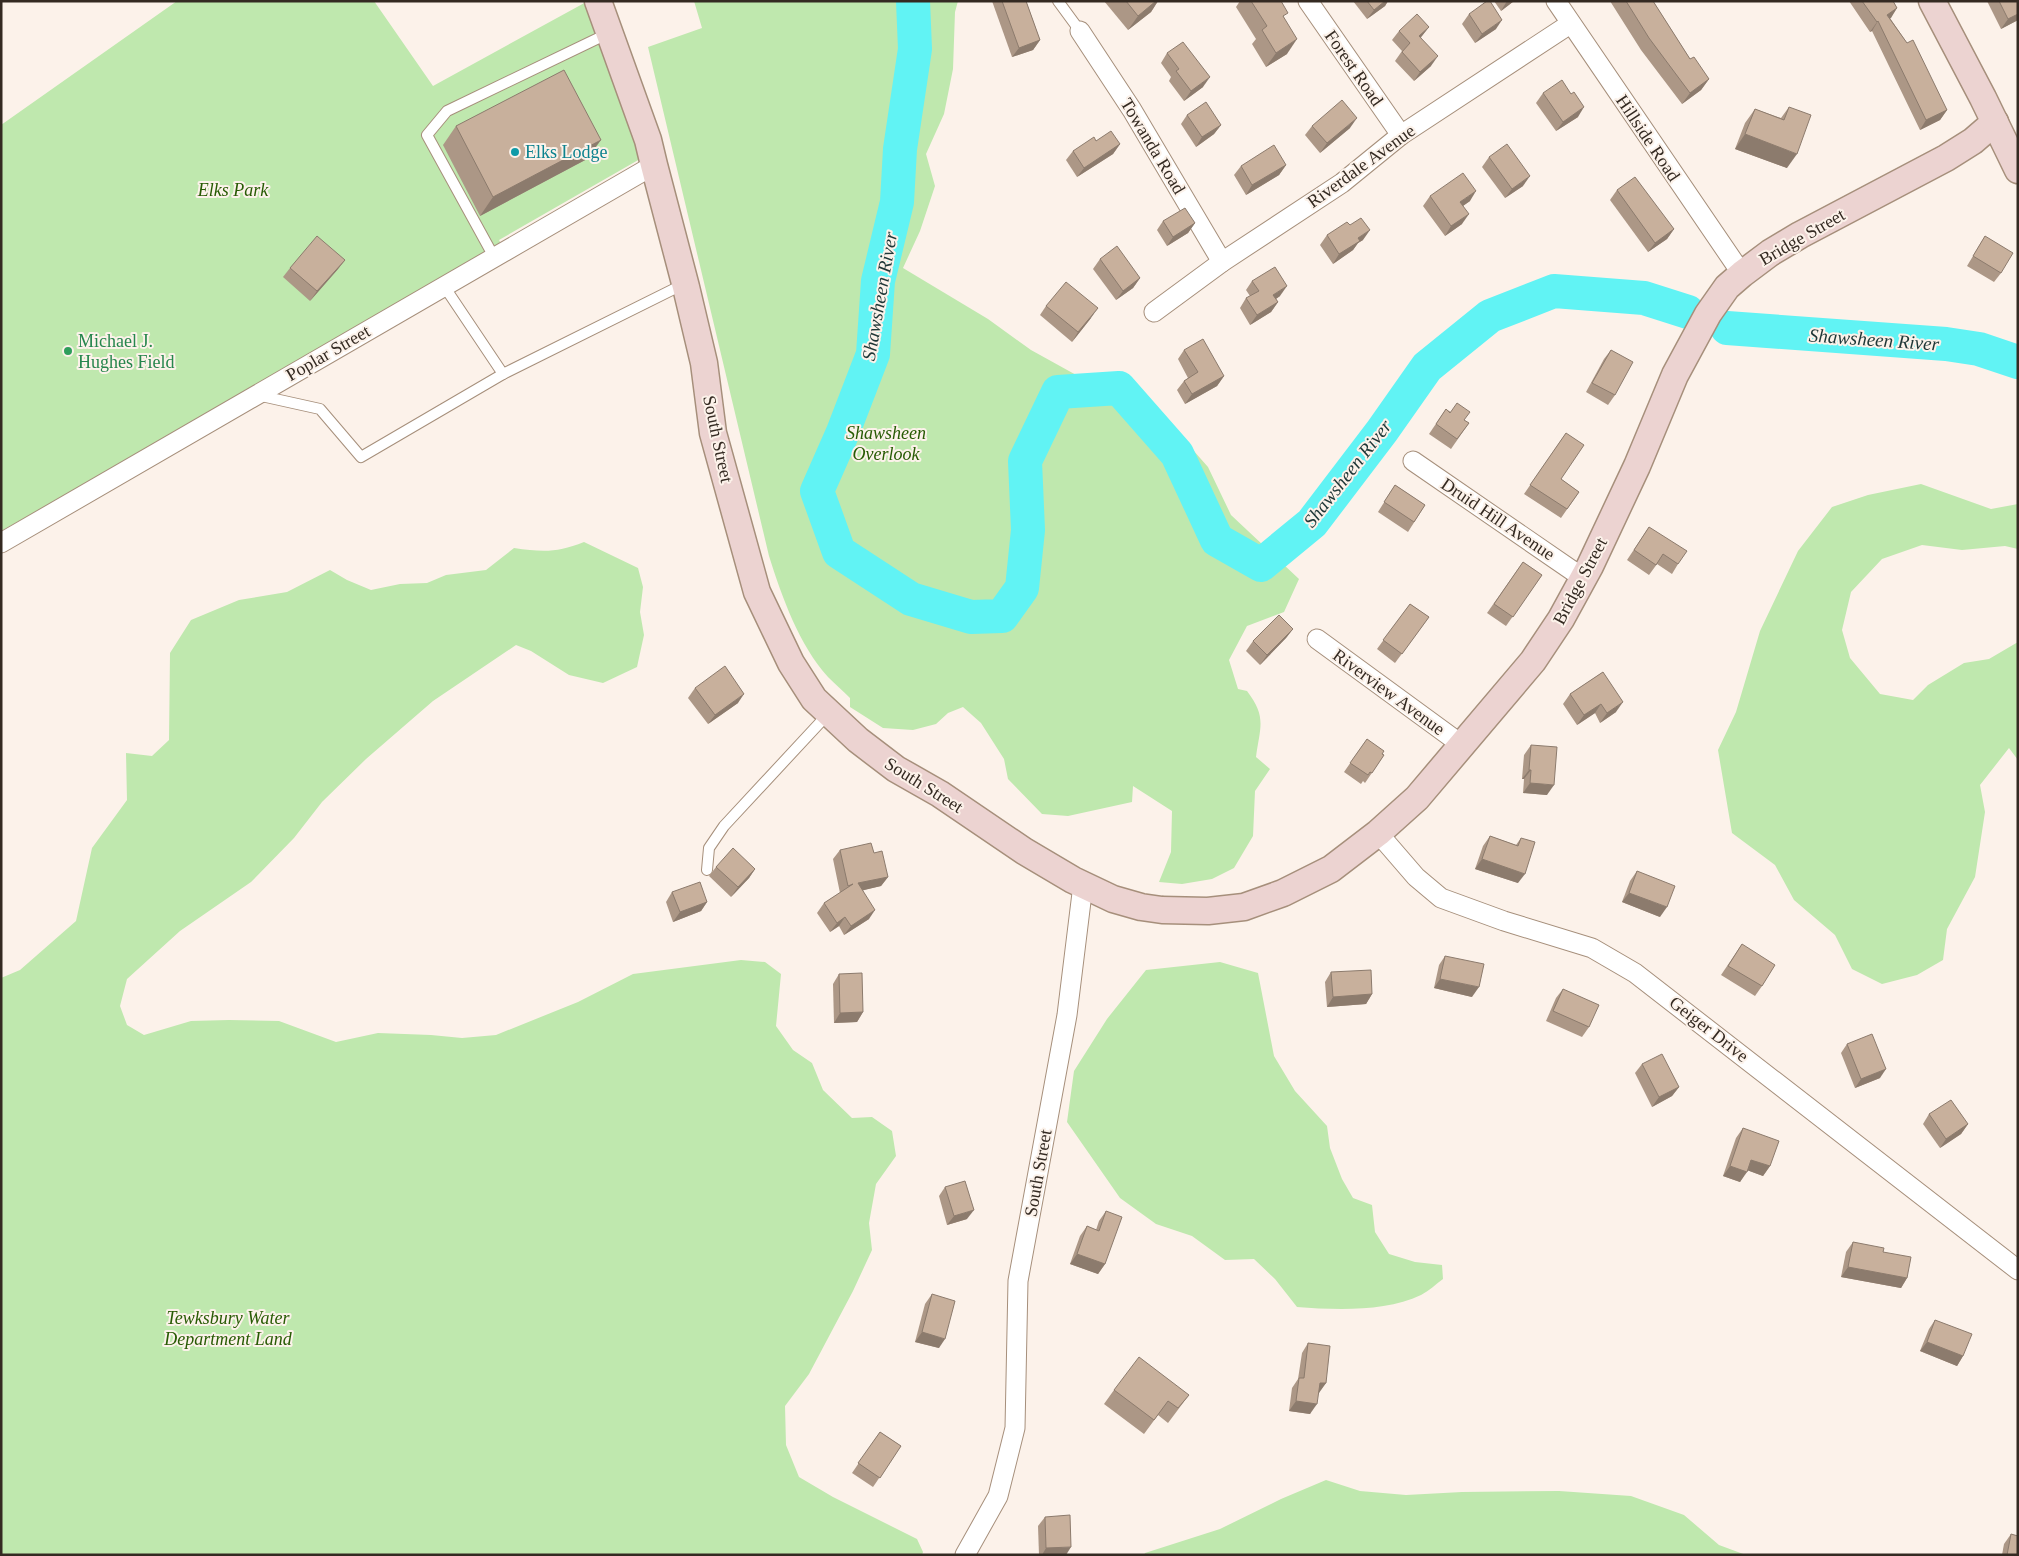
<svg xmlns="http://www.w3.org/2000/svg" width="2019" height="1556" font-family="'Times New Roman',serif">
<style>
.green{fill:#bfe8ae}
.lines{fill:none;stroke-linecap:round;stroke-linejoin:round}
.river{stroke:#61f3f4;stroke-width:34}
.lane-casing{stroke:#a68f7b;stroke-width:12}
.street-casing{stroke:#a68f7b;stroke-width:21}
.secondary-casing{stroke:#a68f7b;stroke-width:29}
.lane{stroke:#fff;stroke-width:10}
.street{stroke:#fff;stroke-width:19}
.secondary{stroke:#ecd3d1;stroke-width:26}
.wall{fill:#ac9786}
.shaded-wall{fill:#8c7b6d}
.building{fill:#c8b09c;stroke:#8c7b6d}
.culture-dot{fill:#0f9aa8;stroke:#fcf2ea;stroke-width:2}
.leisure-dot{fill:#2e9e5b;stroke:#fcf2ea;stroke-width:2}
.labels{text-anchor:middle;stroke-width:4;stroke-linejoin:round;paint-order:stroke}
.street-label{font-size:18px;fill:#342a22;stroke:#fcf2ea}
.culture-label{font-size:18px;fill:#0d838f;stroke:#fcf2ea;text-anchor:start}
.park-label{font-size:18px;font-style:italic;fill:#285b04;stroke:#fcf2ea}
.leisure-label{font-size:18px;fill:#27864d;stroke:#fcf2ea;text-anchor:start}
.water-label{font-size:19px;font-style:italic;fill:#1f3737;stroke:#fcf2ea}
</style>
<rect width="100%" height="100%" fill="#fcf2ea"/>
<!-- green -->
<g class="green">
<path d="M177,1H374L433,86L588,1L640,159L499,240L505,251L1,531V125Z"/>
<path d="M694,1H958L955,12L953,69L944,114L926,154L935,186L920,231L903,268L988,319L1031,350L1078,376L1148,399L1208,467L1231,515L1299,579L1284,612L1247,626L1229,660L1238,689L1247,691C1267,717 1260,727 1256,757L1270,769L1255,791L1253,836L1234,868L1212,879L1182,884L1159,882L1171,852L1172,811L1133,786L1132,802L1068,816L1042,814L1008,779L1004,759L981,723L963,707L948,713L936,724L913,730L883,728L850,707V698C843,691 835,684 828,677C799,645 782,597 769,556L648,47L702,28Z"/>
<path d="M1921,484L1991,509L2018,504V549L2005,546L1962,550L1922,545L1882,559L1851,592L1842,630L1850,658L1880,694L1913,700L1928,685L1964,663L1989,659L2018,642V760L2009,748L1980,785L1985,812L1975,877L1947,929L1943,960L1917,975L1882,984L1852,969L1835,935L1794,900L1775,865L1732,833L1718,750L1736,712L1760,631L1798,551L1832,507L1868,495Z"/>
<path d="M584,542L638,568L643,587L640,612L644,635L637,667L603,683L569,675L531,651L516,645L433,701L366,759L322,802L294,838L251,882L180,931L127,979L120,1006L127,1025L144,1035L191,1021L229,1020L279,1021L336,1042L378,1033L431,1035L462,1038L496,1035L578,1002L633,974L741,960L765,962L781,974L776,1026L793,1050L812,1063L823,1090L852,1118L872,1117L892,1131L896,1156L876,1184L869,1223L872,1250L853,1291L809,1374L785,1406L786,1445L799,1477L833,1497L917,1539L923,1552L922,1555H1V978L20,970L76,921L92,848L127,800L126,753L152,756L169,740L170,653L191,620L239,600L287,592L330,570L347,580L371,590L400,584L427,583L446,575L486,570L514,548C542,552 557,553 584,542Z"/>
<path d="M1220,962L1258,973L1274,1056L1295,1091L1327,1126L1330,1148L1342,1179L1353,1198L1372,1205L1375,1232L1389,1254L1415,1262L1442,1265L1443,1279C1436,1284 1429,1291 1421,1295C1386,1312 1336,1310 1297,1307L1275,1279L1254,1259L1225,1260L1192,1236L1156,1224L1120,1198L1067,1122L1074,1071L1107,1019L1146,970Z"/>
<path d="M1326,1480L1360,1491L1406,1495L1462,1492L1559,1491L1631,1496L1684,1515L1719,1545L1746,1555H1144L1145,1553L1220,1529L1281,1499Z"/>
</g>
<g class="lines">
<!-- river -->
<g class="river">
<path d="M913,1L915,49L900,149L897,202L878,281L873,354L843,432L817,491L839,552L911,599L971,617L1002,616L1022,588L1028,530L1025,461L1058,392L1119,388L1177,454L1217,540L1261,565L1312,523L1382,431L1427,367L1490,316L1554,291L1644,298L1688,312"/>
<path d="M1727,328L1946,344L1979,349L2018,362"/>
</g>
<!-- lane casing -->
<g class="lane-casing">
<g id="lane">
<path d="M1058,1L1080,31"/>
<path d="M494,257L427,135L447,111L609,33"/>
<path d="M444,286L503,374L684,284"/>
<path d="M257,395L320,409L361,457L503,374"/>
<path d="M707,870L709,848L724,826L828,714"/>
</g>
</g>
<!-- street casing -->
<g class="street-casing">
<g id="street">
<path d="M1308,1L1401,135"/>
<path d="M1556,1L1742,274"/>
<path d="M1080,31L1132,110L1222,262"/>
<path d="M1154,312L1222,262L1342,183L1401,135L1570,24"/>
<path d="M1413,461L1583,578"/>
<path d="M1,543L654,165"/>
<path d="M1317,639L1462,745"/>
<path d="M1378,833L1416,877L1441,898L1504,921L1592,948L1635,973L2018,1270"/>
<path d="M965,1555L998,1496L1015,1428L1018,1281L1067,1015L1083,885"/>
</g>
</g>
<!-- secondary casing -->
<g class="secondary-casing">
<g id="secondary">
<path d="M598,1L648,140L654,165L686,287L704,363L713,433L757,592L791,663L814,699L858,740L896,769L940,794L1024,851L1073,880L1113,899L1141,907L1162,910L1208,911L1244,907L1283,893L1331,869L1378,833L1417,798L1533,661L1561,619L1590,566L1637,466L1675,375L1708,314L1727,287L1742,274L1770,253L1800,235L1946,158L1973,141L1995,122"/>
<path d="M1932,1L1983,98L2018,170"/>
</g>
</g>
<!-- lane -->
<use href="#lane" class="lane"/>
<!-- street -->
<use href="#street" class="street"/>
<!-- secondary -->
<use href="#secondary" class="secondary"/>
</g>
<!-- wall -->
<g class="wall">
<path d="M992,1H1026L1040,40L1033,50L1012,57Z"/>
<path d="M1104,1H1158L1151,12L1128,30Z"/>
<path d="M1240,1H1281L1284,18L1287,54L1266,67L1252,44L1256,39L1236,7Z"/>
<path d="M1353,1H1388L1385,6L1367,19Z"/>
<path d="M1494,1H1514L1501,11Z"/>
<path d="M1610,1H1653L1690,59L1709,79L1701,90L1682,104L1641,50Z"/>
<path d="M1849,1H1893L1897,8L1890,18L1907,43L1947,110L1940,120L1920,130L1872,31L1870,32Z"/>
<path d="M1987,1H2018V20L2001,29Z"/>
<path d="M1469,14L1496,29L1475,43L1462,24Z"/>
<path d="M1429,27L1421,37L1431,66L1414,81L1395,61L1402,51L1392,40L1399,31Z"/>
<path d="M1167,53L1203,87L1184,101L1169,81L1171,77L1161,63Z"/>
<path d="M1543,93L1571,94L1578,117L1556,131L1536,103Z"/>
<path d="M1789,107L1787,168L1735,149L1745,123L1755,109L1781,118Z"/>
<path d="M1187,115L1221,125L1214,134L1196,147L1181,124Z"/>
<path d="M456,126L587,159L480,216L443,145Z"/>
<path d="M1312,126L1350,128L1320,153L1305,135Z"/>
<path d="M1096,141L1120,144L1113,154L1077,177L1066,160L1073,151Z"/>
<path d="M1489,157L1523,186L1505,198L1482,167Z"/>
<path d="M1286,165L1279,175L1246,195L1234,175L1241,166Z"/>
<path d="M1617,190L1674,229L1667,239L1648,252L1610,200Z"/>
<path d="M1430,196L1470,201L1463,206L1462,224L1445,236L1423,206Z"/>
<path d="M1163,221L1195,223L1188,233L1167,246L1157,230Z"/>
<path d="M1350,225L1363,240L1358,243L1353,250L1333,264L1320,245L1327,235Z"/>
<path d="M1985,236L2001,273L1994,282L1967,266Z"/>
<path d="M1100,259L1140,278L1133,288L1116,300L1093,269Z"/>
<path d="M345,260L338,269L310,301L283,277L290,268Z"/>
<path d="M1252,281L1280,296L1276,299L1278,302L1271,312L1250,325L1240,308L1246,298L1250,296L1246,290Z"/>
<path d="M1046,306L1091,318L1072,342L1040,315Z"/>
<path d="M1184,350L1224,376L1217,386L1185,404L1177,390L1184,381L1188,378L1178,359Z"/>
<path d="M1611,350L1615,395L1608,405L1586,392L1604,359Z"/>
<path d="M1446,409L1469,423L1451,449L1429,434Z"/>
<path d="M1566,433L1561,479L1579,492L1561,518L1524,494Z"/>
<path d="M1395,485L1425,505L1408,532L1378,512Z"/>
<path d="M1649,527L1678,564L1672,574L1657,564L1649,575L1627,560Z"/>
<path d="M1523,562L1542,575L1506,626L1487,613Z"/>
<path d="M1410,604L1429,617L1395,663L1377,649Z"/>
<path d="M1293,629L1286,638L1260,665L1246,651L1253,641Z"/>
<path d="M1603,672L1616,712L1600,723L1595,713L1577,725L1563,704L1570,694Z"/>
<path d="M695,688L738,703L708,724L688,698Z"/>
<path d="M1367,739L1384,755L1365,783L1363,781L1361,784L1344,772Z"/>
<path d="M1531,745L1547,795L1523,793L1524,779H1522L1524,755Z"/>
<path d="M1490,836L1516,845L1521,838L1518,883L1475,869L1483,846Z"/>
<path d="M840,850L874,853L888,877L881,886L863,890L869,919L844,935L839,926L830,932L817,913L824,903L840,893L833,859Z"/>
<path d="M716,867L755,869L749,878L731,897L709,876Z"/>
<path d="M1637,871L1660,917L1622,902L1630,881Z"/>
<path d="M672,892L707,902L701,911L673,922L666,902Z"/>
<path d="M1742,944L1762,986L1755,996L1721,975Z"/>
<path d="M1445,956L1472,997L1434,988L1439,965Z"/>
<path d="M1331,972L1372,994L1366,1004L1327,1007L1325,982Z"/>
<path d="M839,974L863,1012L857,1022L834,1023L833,984Z"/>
<path d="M1563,989L1589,1027L1582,1037L1546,1021L1556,998Z"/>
<path d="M1847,1044L1880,1078L1855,1088L1841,1053Z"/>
<path d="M1642,1064L1679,1087L1672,1096L1652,1107L1635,1073Z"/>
<path d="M1929,1114L1968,1124L1961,1134L1940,1148L1923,1124Z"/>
<path d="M1743,1128L1770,1166L1763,1176L1747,1170L1740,1182L1723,1176L1736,1138Z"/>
<path d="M945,1187L967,1219L947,1225L939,1196Z"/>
<path d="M1106,1211L1105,1264L1098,1274L1070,1264L1080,1236L1087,1226L1096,1230L1099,1221Z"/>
<path d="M1853,1242L1883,1252L1907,1278L1901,1288L1841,1277L1846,1252Z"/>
<path d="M932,1294L939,1348L915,1342L925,1304Z"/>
<path d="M1935,1320L1963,1356L1957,1366L1920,1351L1929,1329Z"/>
<path d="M1308,1343L1326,1383L1318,1393L1310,1414L1289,1411L1292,1388L1298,1379L1302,1353Z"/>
<path d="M1114,1390L1189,1395L1168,1423L1158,1415L1144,1434L1104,1404Z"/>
<path d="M880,1432L901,1446L873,1487L852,1473Z"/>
<path d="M1045,1517L1066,1555H1039L1038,1526Z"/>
<path d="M2011,1534L2018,1555H2002L2004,1544Z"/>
</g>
<!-- shaded-wall -->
<g class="shaded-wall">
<path d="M1156,1H1158L1151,12L1128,30L1138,16Z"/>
<path d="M1385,1H1388L1385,6L1367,19L1374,10Z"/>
<path d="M1507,1H1514L1501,11Z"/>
<path d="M1897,8L1891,18L1881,24L1887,15Z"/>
<path d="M2018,14V20L2001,29L2008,19Z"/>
<path d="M1502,20L1496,29L1475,43L1482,34Z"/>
<path d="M1878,21L1872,31L1870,32L1877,22Z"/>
<path d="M1429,27L1422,36L1413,45L1419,36Z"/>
<path d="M1297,39L1287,54L1266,67L1276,53Z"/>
<path d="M1040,40L1033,50L1012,57L1019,48Z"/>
<path d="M1438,56L1431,66L1414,81L1420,72Z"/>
<path d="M1210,77L1203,87L1184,101L1191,91Z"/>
<path d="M1709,79L1701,90L1682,104L1690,93Z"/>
<path d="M1584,107L1578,117L1556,131L1563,122Z"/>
<path d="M1947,110L1940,120L1920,130L1926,120Z"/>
<path d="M1357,118L1350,128L1320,153L1327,143Z"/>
<path d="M1221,125L1214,134L1196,147L1202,137Z"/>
<path d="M1745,134L1797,154L1787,168L1735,149Z"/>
<path d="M601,140L587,159L480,216L493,197Z"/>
<path d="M1120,144L1113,154L1077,177L1084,168Z"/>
<path d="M1286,165L1279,175L1246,195L1252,185Z"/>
<path d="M1530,176L1523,186L1505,198L1512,189Z"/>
<path d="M1476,191L1470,201L1454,212L1460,202Z"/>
<path d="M1469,214L1462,224L1445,236L1451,226Z"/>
<path d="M1195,223L1188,233L1167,246L1173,237Z"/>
<path d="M1674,229L1667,239L1648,252L1655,243Z"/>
<path d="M1370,230L1363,240L1358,243L1353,250L1333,264L1339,254L1358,238Z"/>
<path d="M345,260L338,269L310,301L317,291Z"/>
<path d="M1140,278L1133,288L1116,300L1123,291Z"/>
<path d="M1287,286L1280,296L1267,305L1273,295Z"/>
<path d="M1278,302L1271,312L1250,325L1257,315Z"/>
<path d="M1098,308L1091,318L1072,342L1078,332Z"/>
<path d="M1224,376L1217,386L1185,404L1192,394Z"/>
<path d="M1293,629L1286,638L1260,665L1267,655Z"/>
<path d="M744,694L738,703L708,724L715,715Z"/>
<path d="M1623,702L1616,712L1600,723L1607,713Z"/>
<path d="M1601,704L1595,713L1577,725L1584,715Z"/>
<path d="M1529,770H1531L1524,779H1522Z"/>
<path d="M1530,783L1554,785L1547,795L1523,793Z"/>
<path d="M1482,859L1525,874L1518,883L1475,869Z"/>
<path d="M755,869L749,878L731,897L738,887Z"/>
<path d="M888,877L881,886L852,893L858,883Z"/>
<path d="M1629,893L1667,907L1660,917L1622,902Z"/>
<path d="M707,902L701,911L673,922L680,912Z"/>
<path d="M875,910L869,919L844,935L851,926Z"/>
<path d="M845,917L839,926L830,932L837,923Z"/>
<path d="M1440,979L1479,987L1472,997L1434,988Z"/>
<path d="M1372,994L1366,1004L1327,1007L1333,997Z"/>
<path d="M863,1012L857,1022L834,1023L840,1013Z"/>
<path d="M1886,1069L1880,1078L1855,1088L1861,1079Z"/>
<path d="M1679,1087L1672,1096L1652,1107L1659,1097Z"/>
<path d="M1968,1124L1961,1134L1940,1148L1946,1139Z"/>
<path d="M1751,1160L1770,1166L1763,1176L1744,1169Z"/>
<path d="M1730,1166L1747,1172L1740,1182L1723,1176Z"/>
<path d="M974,1210L967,1219L947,1225L954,1216Z"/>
<path d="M1077,1254L1105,1264L1098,1274L1070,1264Z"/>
<path d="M1848,1267L1907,1278L1901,1288L1841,1277Z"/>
<path d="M922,1332L945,1339L939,1348L915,1342Z"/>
<path d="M1927,1342L1963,1356L1957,1366L1920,1351Z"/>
<path d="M1320,1383H1326L1319,1393L1313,1392Z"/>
<path d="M1296,1401L1317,1404L1310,1414L1289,1411Z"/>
<path d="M1071,1547L1066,1555H1042L1046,1548Z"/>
</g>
<!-- building -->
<g class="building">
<path d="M1002,1H1026L1040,40L1019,48Z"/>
<path d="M1126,1H1156L1138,16Z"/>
<path d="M1251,1H1281L1288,13L1283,16L1297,39L1276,53L1262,30L1267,26Z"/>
<path d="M1367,1H1385L1374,10Z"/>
<path d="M1487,1H1490L1502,20L1482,34L1469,14Z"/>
<path d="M1626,1H1653L1690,59L1694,57L1709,79L1690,93L1649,38Z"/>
<path d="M1862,1H1893L1897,8L1887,15L1907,43L1913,40L1947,110L1926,120L1878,21L1877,22Z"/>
<path d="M1999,1H2018V14L2008,19Z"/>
<path d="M1417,14L1429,27L1419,36L1438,56L1420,72L1402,52L1410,43L1399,31Z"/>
<path d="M1183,42L1210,77L1191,91L1176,71L1179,69L1167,53Z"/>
<path d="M564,70L601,140L493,197L456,126Z"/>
<path d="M1562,80L1571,94L1574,92L1584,107L1563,122L1543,93Z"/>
<path d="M1342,100L1357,118L1327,143L1312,126Z"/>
<path d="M1206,102L1221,125L1202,137L1187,115Z"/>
<path d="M1789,107L1811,115L1797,154L1745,134L1755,109L1784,120Z"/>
<path d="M1111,131L1120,144L1084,168L1073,151L1094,137L1096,141Z"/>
<path d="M1507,144L1530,176L1512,189L1489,157Z"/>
<path d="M1274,145L1286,165L1252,185L1241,166Z"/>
<path d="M1463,173L1476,191L1460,202L1469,214L1451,226L1430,196Z"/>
<path d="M1635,177L1674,229L1655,243L1617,190Z"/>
<path d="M1185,208L1195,223L1173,237L1163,221Z"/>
<path d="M1361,218L1370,230L1358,238L1360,241L1339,254L1327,235L1347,222L1350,225Z"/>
<path d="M317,236L345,260L317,291L290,268Z"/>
<path d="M1985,236L2013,253L2001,273L1973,256Z"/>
<path d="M1117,246L1140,278L1123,291L1100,259Z"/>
<path d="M1275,267L1287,286L1273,295L1278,302L1257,315L1246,298L1259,291L1252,281Z"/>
<path d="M1066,282L1098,308L1078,332L1046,306Z"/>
<path d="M1203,339L1224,376L1192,394L1184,381L1198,372L1184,350Z"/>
<path d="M1611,350L1633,362L1615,395L1592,383Z"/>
<path d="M1457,403L1470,412L1464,420L1469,423L1457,439L1436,424L1446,409L1450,413Z"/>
<path d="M1566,433L1584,445L1561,479L1579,492L1567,509L1530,485Z"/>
<path d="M1395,485L1425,505L1414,522L1384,502Z"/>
<path d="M1649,527L1687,551L1678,564L1663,554L1656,565L1634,550Z"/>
<path d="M1523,562L1542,575L1513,617L1494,604Z"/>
<path d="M1410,604L1429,617L1402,654L1383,640Z"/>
<path d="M1279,615L1293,629L1267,655L1253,641Z"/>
<path d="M725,666L744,694L715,715L695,688Z"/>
<path d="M1603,672L1623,702L1607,713L1601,704L1584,715L1570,694Z"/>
<path d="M1367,739L1384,751L1382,754L1384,755L1372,773L1370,772L1368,775L1350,763Z"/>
<path d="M1531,745L1557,747L1554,785L1530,783L1531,770H1529Z"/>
<path d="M1490,836L1518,846L1521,838L1535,842L1525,874L1482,859Z"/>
<path d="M871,843L874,853L882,851L888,877L858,883L875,910L851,926L845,917L837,923L824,903L853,884L848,886L840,850Z"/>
<path d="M733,848L755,869L738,887L716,867Z"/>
<path d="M1637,871L1675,886L1667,907L1629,893Z"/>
<path d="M700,882L707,902L680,912L672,892Z"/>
<path d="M1742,944L1775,965L1762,986L1728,966Z"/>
<path d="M1445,956L1484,964L1479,987L1440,979Z"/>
<path d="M1371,970L1372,994L1333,997L1331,972Z"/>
<path d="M862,973L863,1012L840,1013L839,974Z"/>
<path d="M1563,989L1599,1005L1589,1027L1553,1011Z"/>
<path d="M1872,1034L1886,1069L1861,1079L1847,1044Z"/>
<path d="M1662,1054L1679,1087L1659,1097L1642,1064Z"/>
<path d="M1951,1100L1968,1124L1946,1139L1929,1114Z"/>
<path d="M1743,1128L1779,1141L1770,1166L1751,1160L1747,1172L1730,1166Z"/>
<path d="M965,1181L974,1210L954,1216L945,1187Z"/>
<path d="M1106,1211L1122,1217L1105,1264L1077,1254L1087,1226L1099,1231Z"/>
<path d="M1853,1242L1884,1248L1883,1252L1911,1257L1907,1278L1848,1267Z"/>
<path d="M932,1294L955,1301L945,1339L922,1332Z"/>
<path d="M1935,1320L1972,1334L1963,1356L1927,1342Z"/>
<path d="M1308,1343L1330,1346L1326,1383H1320L1317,1404L1296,1401L1299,1378H1304Z"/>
<path d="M1139,1357L1189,1395L1178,1408L1168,1401L1154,1420L1114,1390Z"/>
<path d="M880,1432L901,1446L880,1478L858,1463Z"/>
<path d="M1070,1515L1071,1547L1046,1548L1045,1517Z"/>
<path d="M2011,1534L2018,1536V1555H2007Z"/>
</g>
<!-- markers -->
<circle class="culture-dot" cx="515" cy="152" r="5"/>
<circle class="leisure-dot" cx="68" cy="351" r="5"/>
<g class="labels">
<!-- street labels -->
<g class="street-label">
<text transform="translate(1354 68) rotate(55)" y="6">Forest Road</text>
<text transform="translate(1648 138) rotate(56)" y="6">Hillside Road</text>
<text transform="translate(1153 146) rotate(59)" y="6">Towanda Road</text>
<text transform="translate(1361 166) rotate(-36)" y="6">Riverdale Avenue</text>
<text transform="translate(1802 237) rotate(-30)" y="6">Bridge Street</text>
<text transform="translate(328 353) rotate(-30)" y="6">Poplar Street</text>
<text transform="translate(718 439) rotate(78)" y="6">South Street</text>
<text transform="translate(1498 519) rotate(34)" y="6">Druid Hill Avenue</text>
<text transform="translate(1580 581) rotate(-62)" y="6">Bridge Street</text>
<text transform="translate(1389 692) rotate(36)" y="6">Riverview Avenue</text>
<text transform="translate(924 785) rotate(32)" y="6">South Street</text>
<text transform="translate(1709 1029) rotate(38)" y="6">Geiger Drive</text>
<text transform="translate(1038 1173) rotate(-80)" y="6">South Street</text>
</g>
<!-- culture labels -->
<g class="culture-label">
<text x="525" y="158">Elks Lodge</text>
</g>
<!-- park labels -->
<g class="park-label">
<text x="233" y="196">Elks Park</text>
<text x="886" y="439">Shawsheen<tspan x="886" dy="21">Overlook</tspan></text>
<text x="228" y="1324">Tewksbury Water<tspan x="228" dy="21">Department Land</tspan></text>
</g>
<!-- leisure labels -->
<g class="leisure-label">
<text x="78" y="347">Michael J.<tspan x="78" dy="21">Hughes Field</tspan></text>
</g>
<!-- water labels -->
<g class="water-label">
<text transform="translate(879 296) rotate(-80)" y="7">Shawsheen River</text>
<text transform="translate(1874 339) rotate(4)" y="7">Shawsheen River</text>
<text transform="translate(1347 473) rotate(-52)" y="7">Shawsheen River</text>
</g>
</g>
<!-- border -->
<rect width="2019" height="1556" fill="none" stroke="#342a22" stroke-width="5"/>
</svg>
